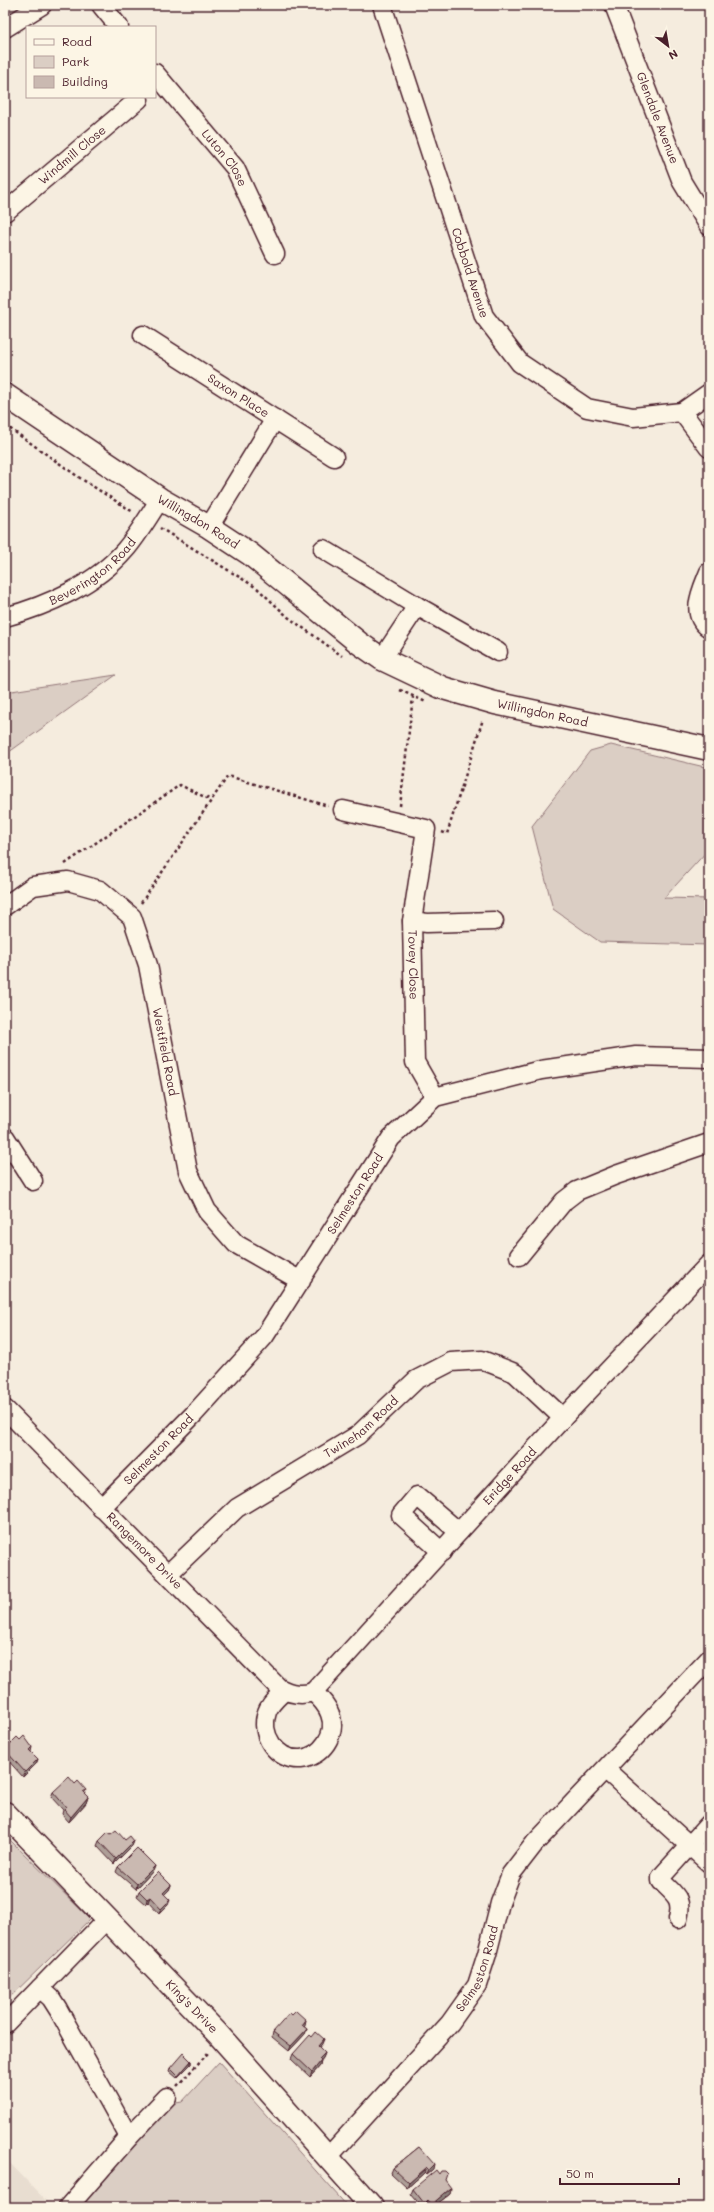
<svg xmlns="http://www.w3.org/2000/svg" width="714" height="2212" font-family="Mali,sans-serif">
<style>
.built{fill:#e8ddd0}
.green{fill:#dbcec4;stroke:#927678}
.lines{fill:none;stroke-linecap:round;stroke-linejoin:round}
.minor-casing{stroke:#4a1f2b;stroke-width:21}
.major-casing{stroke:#4a1f2b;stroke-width:25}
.path{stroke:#4a1f2b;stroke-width:2.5;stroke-dasharray:3 3;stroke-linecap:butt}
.minor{stroke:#fcf5e5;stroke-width:18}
.major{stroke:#fcf5e5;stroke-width:22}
.wall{fill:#ae9f98;stroke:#4a1f2b}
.shaded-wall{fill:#8d827c;stroke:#4a1f2b}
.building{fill:#cab9b1;stroke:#4a1f2b}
.labels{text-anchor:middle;stroke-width:4;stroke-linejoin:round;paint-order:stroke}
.street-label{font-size:12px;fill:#4a1f2b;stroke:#fcf5e5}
</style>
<rect width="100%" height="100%" fill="#f5ecde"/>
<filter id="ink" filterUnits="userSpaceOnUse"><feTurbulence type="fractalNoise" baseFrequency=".025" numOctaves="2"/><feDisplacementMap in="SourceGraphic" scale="8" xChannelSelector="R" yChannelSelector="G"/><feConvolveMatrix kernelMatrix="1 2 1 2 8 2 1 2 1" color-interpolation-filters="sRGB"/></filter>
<g filter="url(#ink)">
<!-- built -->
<g class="built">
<path d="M5,5H22L5,16Z"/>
<path d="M5,2158L52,2207H5Z"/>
</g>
<!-- green -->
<g class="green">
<path d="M116,675L5,755V692Z"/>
<path d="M611,745L709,768V849L664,898L709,899V945L600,942L553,909L532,826L590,751Z"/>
<path d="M5,1835L90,1919L5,2002Z"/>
<path d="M219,2062L348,2207H74L170,2104L182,2102Z"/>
</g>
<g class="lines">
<!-- minor casing -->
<g class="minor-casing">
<g id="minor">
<path d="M101,5L119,27"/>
<path id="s1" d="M382,5L484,316L520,363L587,408L633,417L682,412L709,393"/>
<path id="s2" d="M614,5L682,182L709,226"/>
<path d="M5,28L42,5"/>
<path id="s3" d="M155,73L235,168L275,254"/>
<path id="s4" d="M5,212L139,99"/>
<path id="s5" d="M143,335L334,457"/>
<path d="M682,412L709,448"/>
<path d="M209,527L275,419"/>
<path d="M323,549L417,606L498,652"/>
<path d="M709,572C702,590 689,614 709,628"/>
<path id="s6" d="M5,617C47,606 96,584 125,550C138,535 149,516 160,499"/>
<path d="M382,659L417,606"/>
<path id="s7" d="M343,810L426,829L412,921L415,1062L435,1097"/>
<path id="s8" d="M5,906L33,886L68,881L100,890L132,917L148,965L188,1171L207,1211L236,1244L301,1281"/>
<path d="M412,921L427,923L494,921"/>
<path d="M5,1137L33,1181"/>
<path d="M519,1256L564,1201L577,1191L616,1175L709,1143"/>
<path id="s9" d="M5,1409L279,1688C291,1694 301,1696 313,1692"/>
<path id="s10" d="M101,1508L194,1414L264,1337L391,1138L435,1097L541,1070L636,1056L709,1058"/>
<path d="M442,1552L401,1515L417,1496L459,1532"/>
<path id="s11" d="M168,1574L237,1508L358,1435L416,1380L451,1362L482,1360L515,1373L563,1418"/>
<path d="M284,1691C278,1697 270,1703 267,1712C259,1734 276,1761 301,1759C321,1757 338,1734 330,1714C327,1705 320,1698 313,1692"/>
<path id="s12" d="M313,1692L563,1418L709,1264"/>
<path d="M606,1770L709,1863"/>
<path d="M678,1919C683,1898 675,1895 661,1881V1877L709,1824"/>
<path d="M40,1988L51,1998L58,2009L129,2137L68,2207"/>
<path d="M5,2024L107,1919"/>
<path d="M129,2137L167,2097"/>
<path id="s13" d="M328,2157L450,2023L477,1985L487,1954L500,1903L511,1874L535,1843L709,1659"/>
</g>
</g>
<!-- major casing -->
<g class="major-casing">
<g id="major">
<path id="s14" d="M5,395L160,499L209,527L250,554L359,643L382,659L443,688L495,703L709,749"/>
<path id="s15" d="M5,1813L217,2033L372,2207"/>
</g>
</g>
<!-- path -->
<g class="path">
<path d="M5,425L80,478L133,512"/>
<path d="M160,528L257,588L288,617L342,656"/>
<path d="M400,690L426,702"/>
<path d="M400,806L413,697"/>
<path d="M442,832L447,834L483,719"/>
<path d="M65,864L180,785L211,800"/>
<path d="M141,903L228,776L328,806"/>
<path d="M177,2086L209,2052"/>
</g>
<!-- minor -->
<use href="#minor" class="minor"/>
<!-- major -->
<use href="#major" class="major"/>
</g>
<!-- wall -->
<g class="wall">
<path d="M20,1740L32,1747L31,1752L38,1759L36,1764L23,1777L5,1757V1749Z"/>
<path d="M75,1784L86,1790L84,1794L88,1797L86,1803L69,1822L62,1814L63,1810L51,1797L53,1792Z"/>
<path d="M111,1834L125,1840L134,1841L132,1846L114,1864L97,1846L99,1841Z"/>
<path d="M155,1866L153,1871L136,1889L116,1872L118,1867Z"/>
<path d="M171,1885L169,1890L164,1895L168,1905L159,1914L148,1902L146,1904L137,1896L139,1891Z"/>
<path d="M305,2025L303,2026L307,2029L305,2034L289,2051L272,2037L273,2032Z"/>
<path d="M312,2037L322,2044L319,2047L325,2053L323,2058L321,2061L320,2066L310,2077L291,2059L293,2054Z"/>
<path d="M191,2061V2064L177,2078L169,2071L170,2068Z"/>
<path d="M419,2147L433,2169L426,2175L424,2173L407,2188L391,2173L393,2168Z"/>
<path d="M445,2180L450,2194L433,2207H427L425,2205L423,2207H422L411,2194L413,2189Z"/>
</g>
<!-- shaded-wall -->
<g class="shaded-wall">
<path d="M38,1759L36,1764L23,1777L25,1772Z"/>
<path d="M88,1797L86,1803L69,1822L71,1817Z"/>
<path d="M134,1841L132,1846L114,1864L116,1859Z"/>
<path d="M155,1866L153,1871L136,1889L137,1884Z"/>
<path d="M171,1885L169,1890L161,1898L163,1893Z"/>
<path d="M150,1897L148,1902L146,1904L147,1899Z"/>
<path d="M170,1900L168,1905L159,1914L161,1909Z"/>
<path d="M306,2020L305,2025L300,2030L302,2025Z"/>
<path d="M307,2029L305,2034L289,2051L291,2046Z"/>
<path d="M324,2039L322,2044L316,2051L318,2046Z"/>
<path d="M325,2053L323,2058L317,2064L319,2059Z"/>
<path d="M191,2061V2064L177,2078L178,2076Z"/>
<path d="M321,2061L320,2066L310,2077L312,2072Z"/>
<path d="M434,2164L433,2169L426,2175L428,2170Z"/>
<path d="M426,2168L424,2173L407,2188L409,2183Z"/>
<path d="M451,2188L450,2194L433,2207H431V2205Z"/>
<path d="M427,2200L425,2205L423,2207L424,2203Z"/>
</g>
<!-- building -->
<g class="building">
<path d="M24,1736L32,1747L29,1750L38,1759L25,1772L5,1750V1749L17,1737L20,1740Z"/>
<path d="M69,1777L75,1784L78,1781L86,1790L83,1792L88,1797L71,1817L64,1809L66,1807L53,1792Z"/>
<path d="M116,1830L125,1840L130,1836L134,1841L116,1859L99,1841L108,1832L111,1834Z"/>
<path d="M137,1848L155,1866L137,1884L118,1867Z"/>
<path d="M158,1872L171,1885L163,1893L170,1900L161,1909L150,1897L147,1899L139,1891Z"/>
<path d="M296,2011L306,2020L302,2025L307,2029L291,2046L273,2032L290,2013L292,2015Z"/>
<path d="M316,2032L324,2039L318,2046L325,2053L319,2059L321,2061L312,2072L293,2054L310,2035L312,2037Z"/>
<path d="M183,2053L191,2061L178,2076L170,2068Z"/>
<path d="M419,2147L434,2164L428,2170L426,2168L409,2183L393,2168Z"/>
<path d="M436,2170L439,2174L441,2171H444L447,2174L445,2180L451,2188L431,2205L427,2200L424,2203L413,2189Z"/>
</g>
</g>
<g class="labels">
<!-- street labels -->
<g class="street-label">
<text dy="4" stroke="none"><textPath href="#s2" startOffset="121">Glendale Avenue</textPath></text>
<text dy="4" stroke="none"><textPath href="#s4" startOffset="88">Windmill Close</textPath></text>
<text dy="4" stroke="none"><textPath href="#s3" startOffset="110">Luton Close</textPath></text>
<text dy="4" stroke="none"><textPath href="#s1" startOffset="282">Cobbold Avenue</textPath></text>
<text dy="4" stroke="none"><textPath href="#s5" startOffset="113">Saxon Place</textPath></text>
<text dy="4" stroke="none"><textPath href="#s14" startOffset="231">Willingdon Road</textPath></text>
<text dy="4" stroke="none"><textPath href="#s6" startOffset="100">Beverington Road</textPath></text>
<text dy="4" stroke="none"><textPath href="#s14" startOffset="631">Willingdon Road</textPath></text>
<text dy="4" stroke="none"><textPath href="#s7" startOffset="222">Tovey Close</textPath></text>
<text dy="4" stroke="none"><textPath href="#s8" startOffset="284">Westfield Road</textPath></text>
<text dy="4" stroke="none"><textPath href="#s10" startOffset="406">Selmeston Road</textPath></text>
<text dy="4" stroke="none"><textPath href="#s11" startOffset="244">Twineham Road</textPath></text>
<text dy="4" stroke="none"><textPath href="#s10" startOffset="82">Selmeston Road</textPath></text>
<text dy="4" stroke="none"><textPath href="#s12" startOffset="292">Eridge Road</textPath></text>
<text dy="4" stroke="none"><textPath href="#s9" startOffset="199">Rangemore Drive</textPath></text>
<text dy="4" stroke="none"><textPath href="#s13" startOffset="243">Selmeston Road</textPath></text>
<text dy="4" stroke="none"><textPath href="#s15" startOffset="269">King's Drive</textPath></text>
</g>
</g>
<!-- margin -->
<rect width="714" height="2212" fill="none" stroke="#fcf5e5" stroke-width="20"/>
<rect x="10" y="10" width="694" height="2192" fill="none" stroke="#4a1f2b" stroke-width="1.5" filter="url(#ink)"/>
<!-- legend -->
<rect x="26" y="26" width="130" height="72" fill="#fcf5e5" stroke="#b59f9b"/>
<rect x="34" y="39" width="20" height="6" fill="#fcf5e5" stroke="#b59f9b"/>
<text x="62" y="46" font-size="12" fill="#4a1f2b">Road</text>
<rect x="34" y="56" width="20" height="12" fill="#dbcec4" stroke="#b59f9b"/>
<text x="62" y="66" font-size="12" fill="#4a1f2b">Park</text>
<rect x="34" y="76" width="20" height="12" fill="#cab9b1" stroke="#b59f9b"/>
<text x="62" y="86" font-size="12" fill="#4a1f2b">Building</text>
<!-- north arrow -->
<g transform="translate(668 46) rotate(149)" stroke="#fcf5e5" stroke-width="3" paint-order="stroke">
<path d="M0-3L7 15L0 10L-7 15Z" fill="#4a1f2b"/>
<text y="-6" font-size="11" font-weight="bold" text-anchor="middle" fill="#4a1f2b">N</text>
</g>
<!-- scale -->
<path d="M560 2178v6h119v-6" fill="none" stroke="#4a1f2b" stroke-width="2"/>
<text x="566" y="2178" font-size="12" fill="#4a1f2b" stroke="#fcf5e5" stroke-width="3" paint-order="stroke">50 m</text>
</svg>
